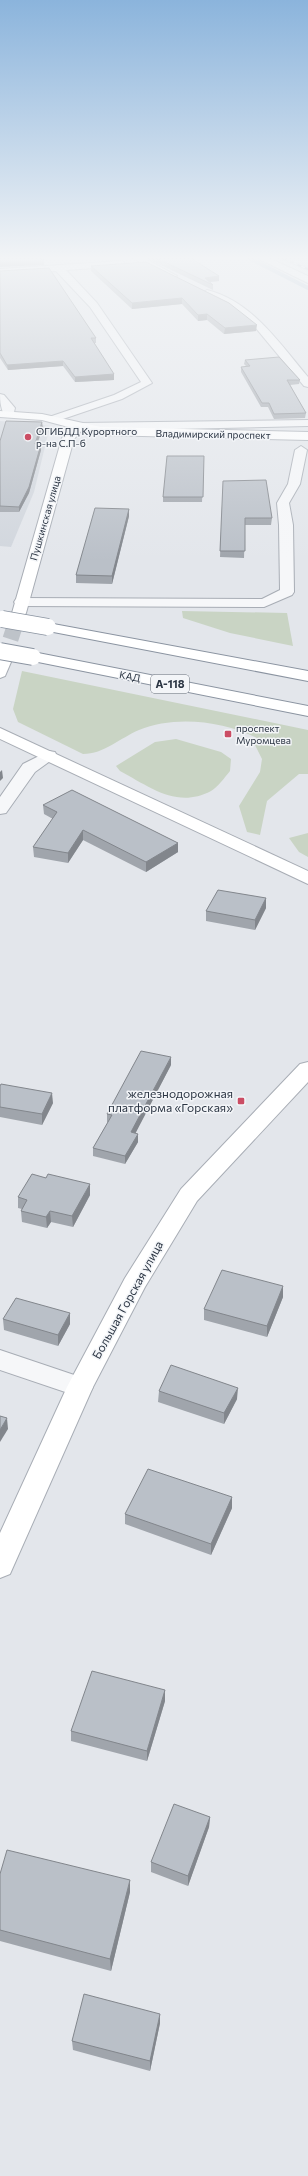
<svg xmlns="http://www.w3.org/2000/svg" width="308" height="2176" font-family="Commissioner,sans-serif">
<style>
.built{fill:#d1d6dd}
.green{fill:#c9d4c4}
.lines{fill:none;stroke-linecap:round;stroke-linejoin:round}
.stream{stroke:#9fb5ca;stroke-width:4}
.secondary-tunnel-far1{stroke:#bec3c9;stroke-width:13;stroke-dasharray:13 6;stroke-linecap:butt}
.secondary-tunnel{stroke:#bec3c9;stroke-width:16;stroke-dasharray:16 8;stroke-linecap:butt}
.street-casing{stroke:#a8adb5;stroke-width:2}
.secondary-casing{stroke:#a8adb5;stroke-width:2}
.highway-casing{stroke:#8b94a1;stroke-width:2}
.street{fill:#f6f7f9;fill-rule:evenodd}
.secondary{fill:#fff;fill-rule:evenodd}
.highway{fill:#fff;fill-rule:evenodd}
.rail-casing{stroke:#7d8694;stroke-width:2}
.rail{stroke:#f3f5f8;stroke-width:1.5;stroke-dasharray:4;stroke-linecap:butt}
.highway-bridge-far1-casing{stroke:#8b94a1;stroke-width:14;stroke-linecap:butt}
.highway-bridge-casing{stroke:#8b94a1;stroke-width:18;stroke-linecap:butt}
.highway-bridge-far1{stroke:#fff;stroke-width:13}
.highway-bridge{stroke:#fff;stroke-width:16}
.wall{fill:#a0a5ac}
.shaded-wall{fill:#82868c}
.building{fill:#bac0c8;stroke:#82868c}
.poi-dot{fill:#cb4d64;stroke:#f3f5f8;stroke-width:1.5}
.labels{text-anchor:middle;stroke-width:3;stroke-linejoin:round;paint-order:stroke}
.far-poi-label{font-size:10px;fill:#2b3543;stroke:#f3f5f8;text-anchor:start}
.far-street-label{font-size:10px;fill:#2b3543;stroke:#f3f5f8}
.shield{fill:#f3f5f8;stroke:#676f79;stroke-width:1}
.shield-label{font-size:11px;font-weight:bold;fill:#2b3543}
.poi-label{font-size:12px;fill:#2b3543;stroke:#f3f5f8;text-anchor:end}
.street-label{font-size:12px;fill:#2b3543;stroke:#f3f5f8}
</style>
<rect width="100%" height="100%" fill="#e3e6eb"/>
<!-- built -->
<g class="built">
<path d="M274,257H308V272L307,271Z"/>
<path d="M0,421L50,426L34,492L11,547L0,546Z"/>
</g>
<!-- green -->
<g class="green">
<path d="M182,611L287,613L293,646L230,633L183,618Z"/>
<path d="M22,671L308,730V774H299L267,801L260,835L247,832L239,806L260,772L262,759L255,745L259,739C225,721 175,715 139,730C120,738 104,754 83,754L18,722L13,709Z"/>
<path d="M176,739L221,752L231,759L230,771C225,777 218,787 211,791C177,809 150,787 120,771L116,766L155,742Z"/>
<path d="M308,833V857L299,852L289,838Z"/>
</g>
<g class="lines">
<!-- stream -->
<path class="stream" d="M247,257L308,288"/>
<!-- secondary-tunnel-far1 -->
<path class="secondary-tunnel-far1" d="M17,620L19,613"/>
<!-- secondary-tunnel -->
<path class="secondary-tunnel" d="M3,662L17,619"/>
<!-- street casing -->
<g class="street-casing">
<g id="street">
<path d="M131,257H142L177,276L172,279L169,278Z"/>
<path d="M255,257H267L308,276V283Z"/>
<path d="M121,261L124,262V266L66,270L97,303L152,383L122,399L57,421H49L47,419L49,417L114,395L141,382L90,307L56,271L0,275V269Z"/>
<path d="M207,290C252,301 280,344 308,377V387L304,386L255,327L230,307L204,295L202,293Z"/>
<path d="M0,394L4,395L15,408L13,416H5C1,410 0,402 0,394Z"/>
<path d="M308,420V426L79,431L73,427L79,423Z"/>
<path d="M301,446L307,450L300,484L289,503L293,525L294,592L292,595L264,607L21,606L16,605L14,602L16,599L21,598L262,599L280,590L279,525L277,503L288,484L295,450Z"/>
<path d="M49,751L55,752L57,756L35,772L6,813L0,814V797L23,764Z"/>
<path d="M0,1350L89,1380L93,1387L89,1394L80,1397L0,1370Z"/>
</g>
</g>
<!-- secondary casing -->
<g class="secondary-casing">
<g id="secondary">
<path d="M0,411L42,414L101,427L308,432V440L101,435L82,430L74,439L26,613L24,616H14L12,613L62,438L72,428L42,420L0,417Z"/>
<path d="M3,657L8,659L11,662L5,676L0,678V658Z"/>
<path d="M0,728L308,871V884L0,739Z"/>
<path d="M308,1062V1082L197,1201L145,1287L93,1387L10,1574L0,1578V1533L67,1387L125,1278L181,1189L300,1064Z"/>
</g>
</g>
<!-- highway casing -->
<g class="highway-casing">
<g id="highway">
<path d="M48,623L308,671V681L43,630L41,627L43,624Z"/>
<path d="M33,652L308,706V716L28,660L25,657L28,654Z"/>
</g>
</g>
<!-- street -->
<use href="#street" class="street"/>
<!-- secondary -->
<use href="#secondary" class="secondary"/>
<!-- highway -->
<use href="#highway" class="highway"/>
<!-- rail casing -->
<g class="rail-casing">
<path id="rail" d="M279,257L308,269"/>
</g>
<!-- rail -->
<use href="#rail" class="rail"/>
<!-- highway-bridge-far1 casing -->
<g class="highway-bridge-far1-casing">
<path id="highway-bridge-far1" d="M0,619L8,620"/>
</g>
<!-- highway-bridge casing -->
<g class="highway-bridge-casing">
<g id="highway-bridge">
<path d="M2,619L48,627"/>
<path d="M0,651L33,657"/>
</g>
</g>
<!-- highway-bridge-far1 -->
<use href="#highway-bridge-far1" class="highway-bridge-far1"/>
<!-- highway-bridge -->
<use href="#highway-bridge" class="highway-bridge"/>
</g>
<!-- wall -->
<g class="wall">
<path d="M144,257H189L219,281L210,282L213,285V290Z"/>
<path d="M146,262L256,331L224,334L207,320L198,321L182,304L132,309L91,271V266Z"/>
<path d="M0,271L96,338V343H94L114,380L75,382L63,366L8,370L0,358Z"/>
<path d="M245,360L300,380L299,384L290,385L306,413L305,418L274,419L268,407H261L241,372V367H247L244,364Z"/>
<path d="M43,428L37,444L41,450L29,493L19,512H0V441Z"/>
<path d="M204,456L202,502H163V497Z"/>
<path d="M223,481L272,518L271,525H245L244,558L220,557Z"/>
<path d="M129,509V516L112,584L76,583V575Z"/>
<path d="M43,805L178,843V852L146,872L83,840L68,863L34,857L33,847L53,819L44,814Z"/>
<path d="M266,898V908L255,930L206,921V911Z"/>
<path d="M171,1065L135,1133L138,1142L125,1164L93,1156V1148L108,1122H107V1114Z"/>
<path d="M0,1086L53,1103L42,1125L0,1117Z"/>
<path d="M90,1195L73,1227L51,1222L47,1228L22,1222L21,1211L22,1209L18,1208V1197Z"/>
<path d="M283,1286V1297L267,1337L204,1320V1309Z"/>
<path d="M3,1319L70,1324L58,1346L4,1330Z"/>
<path d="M159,1391L237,1399L224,1424L158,1402Z"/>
<path d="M232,1497V1508L211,1555L125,1524V1514Z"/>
<path d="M165,1690V1701L147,1761L71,1741V1731Z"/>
<path d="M210,1817L209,1827L188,1886L151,1872V1862Z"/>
<path d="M0,1874L130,1892L111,1971L0,1941Z"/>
<path d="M160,2023L150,2071L73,2050L72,2041Z"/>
</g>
<!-- shaded-wall -->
<g class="shaded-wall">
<path d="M44,260V265L0,267V263Z"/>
<path d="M219,276V281L208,282L205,278Z"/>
<path d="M182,298V304L132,309V303Z"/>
<path d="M207,314V320L198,321V315Z"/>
<path d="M257,325L256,331L224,334L225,328Z"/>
<path d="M63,361V366L8,370L7,365Z"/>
<path d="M114,374V380L75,382V377Z"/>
<path d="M42,422L43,428L35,449V444Z"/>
<path d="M41,444V450L29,493L19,512V507Z"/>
<path d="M129,509V516L112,584V576Z"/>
<path d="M2,770L3,778L0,781V772Z"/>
<path d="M83,830V840L68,863V853Z"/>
<path d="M178,843V852L146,872V862Z"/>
<path d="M266,898V908L255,930V920Z"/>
<path d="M171,1057V1065L132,1140L131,1132Z"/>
<path d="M52,1093L53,1103L42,1125V1114Z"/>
<path d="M138,1134V1142L125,1164V1156Z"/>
<path d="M90,1184V1195L73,1227L72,1216Z"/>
<path d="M50,1211L51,1222L47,1228L46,1217Z"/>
<path d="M283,1286V1297L267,1337V1326Z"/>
<path d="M70,1313V1324L58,1346V1335Z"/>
<path d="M238,1388L237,1399L224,1424V1413Z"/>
<path d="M7,1418L8,1429L0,1442V1430Z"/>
<path d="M232,1497V1508L211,1555V1544Z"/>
<path d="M165,1690V1701L147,1761V1751Z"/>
<path d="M210,1817L209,1827L188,1886V1876Z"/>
<path d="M130,1880V1892L111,1971L110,1959Z"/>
<path d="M160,2014V2023L150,2071V2061Z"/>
</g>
<!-- building -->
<g class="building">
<path d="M0,257H41L44,260L0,263Z"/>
<path d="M154,257H189L219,276L205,278L213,285Z"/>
<path d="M146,262L229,303L257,325L225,328L207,314L198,315L182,298L132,303L91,266Z"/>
<path d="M49,268L96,338H91L114,374L75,377L63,361L7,365L0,353V271Z"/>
<path d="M279,357L300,380H287L306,413L274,414L269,403H262L241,367L250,366L245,360Z"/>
<path d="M6,421L42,422L35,444H41L29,487L19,507L0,506V441Z"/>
<path d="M167,456H204L203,497H163Z"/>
<path d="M266,480L272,518H245V551H220L223,481Z"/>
<path d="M95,508L129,509L112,576L76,575Z"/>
<path d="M72,790L178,843L146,862L83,830L68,853L33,847L57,812L43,805Z"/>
<path d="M218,890L266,898L255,920L206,911Z"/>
<path d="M141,1051L171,1057L131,1132L138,1134L125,1156L93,1148L112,1115L107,1114Z"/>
<path d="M1,1084L52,1093L42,1114L0,1107V1086Z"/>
<path d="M32,1174L46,1178L48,1174L90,1184L72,1216L50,1211L46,1217L21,1211L27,1200L18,1197Z"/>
<path d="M222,1270L283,1286L267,1326L204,1309Z"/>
<path d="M16,1298L70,1313L58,1335L3,1319Z"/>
<path d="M171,1365L238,1388L224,1413L159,1391Z"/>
<path d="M0,1416L7,1418L0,1430Z"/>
<path d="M148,1469L232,1497L211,1544L125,1514Z"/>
<path d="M92,1671L165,1690L147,1751L71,1731Z"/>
<path d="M174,1804L210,1817L188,1876L151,1862Z"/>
<path d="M7,1850L130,1880L110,1959L0,1930V1874Z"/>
<path d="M84,1994L160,2014L150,2061L72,2041Z"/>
</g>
<!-- sky -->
<linearGradient id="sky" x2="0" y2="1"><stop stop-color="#8bb4dc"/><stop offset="0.46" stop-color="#f2f4f6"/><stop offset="1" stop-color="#f2f4f6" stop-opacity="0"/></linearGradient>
<rect width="308" height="561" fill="url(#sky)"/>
<!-- markers -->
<g class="poi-dot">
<circle cx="28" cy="437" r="4"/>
<rect x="224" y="730" width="8" height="8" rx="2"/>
<rect x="237" y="1097" width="8" height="8" rx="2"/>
</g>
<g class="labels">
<!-- far-poi labels -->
<g class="far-poi-label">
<text x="36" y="435">ОГИБДД Курортного<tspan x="36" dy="12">р-на С.П-б</tspan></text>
<text x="236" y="732">проспект<tspan x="236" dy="12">Муромцева</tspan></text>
</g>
<!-- far-street labels -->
<g class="far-street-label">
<text transform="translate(213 434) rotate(1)" y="4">Владимирский проспект</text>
<text transform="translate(45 518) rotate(-74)" y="4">Пушкинская улица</text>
<text transform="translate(130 676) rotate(11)" y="4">КАД</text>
</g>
<!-- shield labels -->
<rect class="shield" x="151" y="675" width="38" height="18" rx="3"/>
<g class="shield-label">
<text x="170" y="688">А-118</text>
</g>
<!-- poi labels -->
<g class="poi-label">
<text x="233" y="1098">железнодорожная<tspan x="233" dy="14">платформа «Горская»</tspan></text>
</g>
<!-- street labels -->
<g class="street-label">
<text transform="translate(128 1300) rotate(-61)" y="4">Большая Горская улица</text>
</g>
</g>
</svg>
